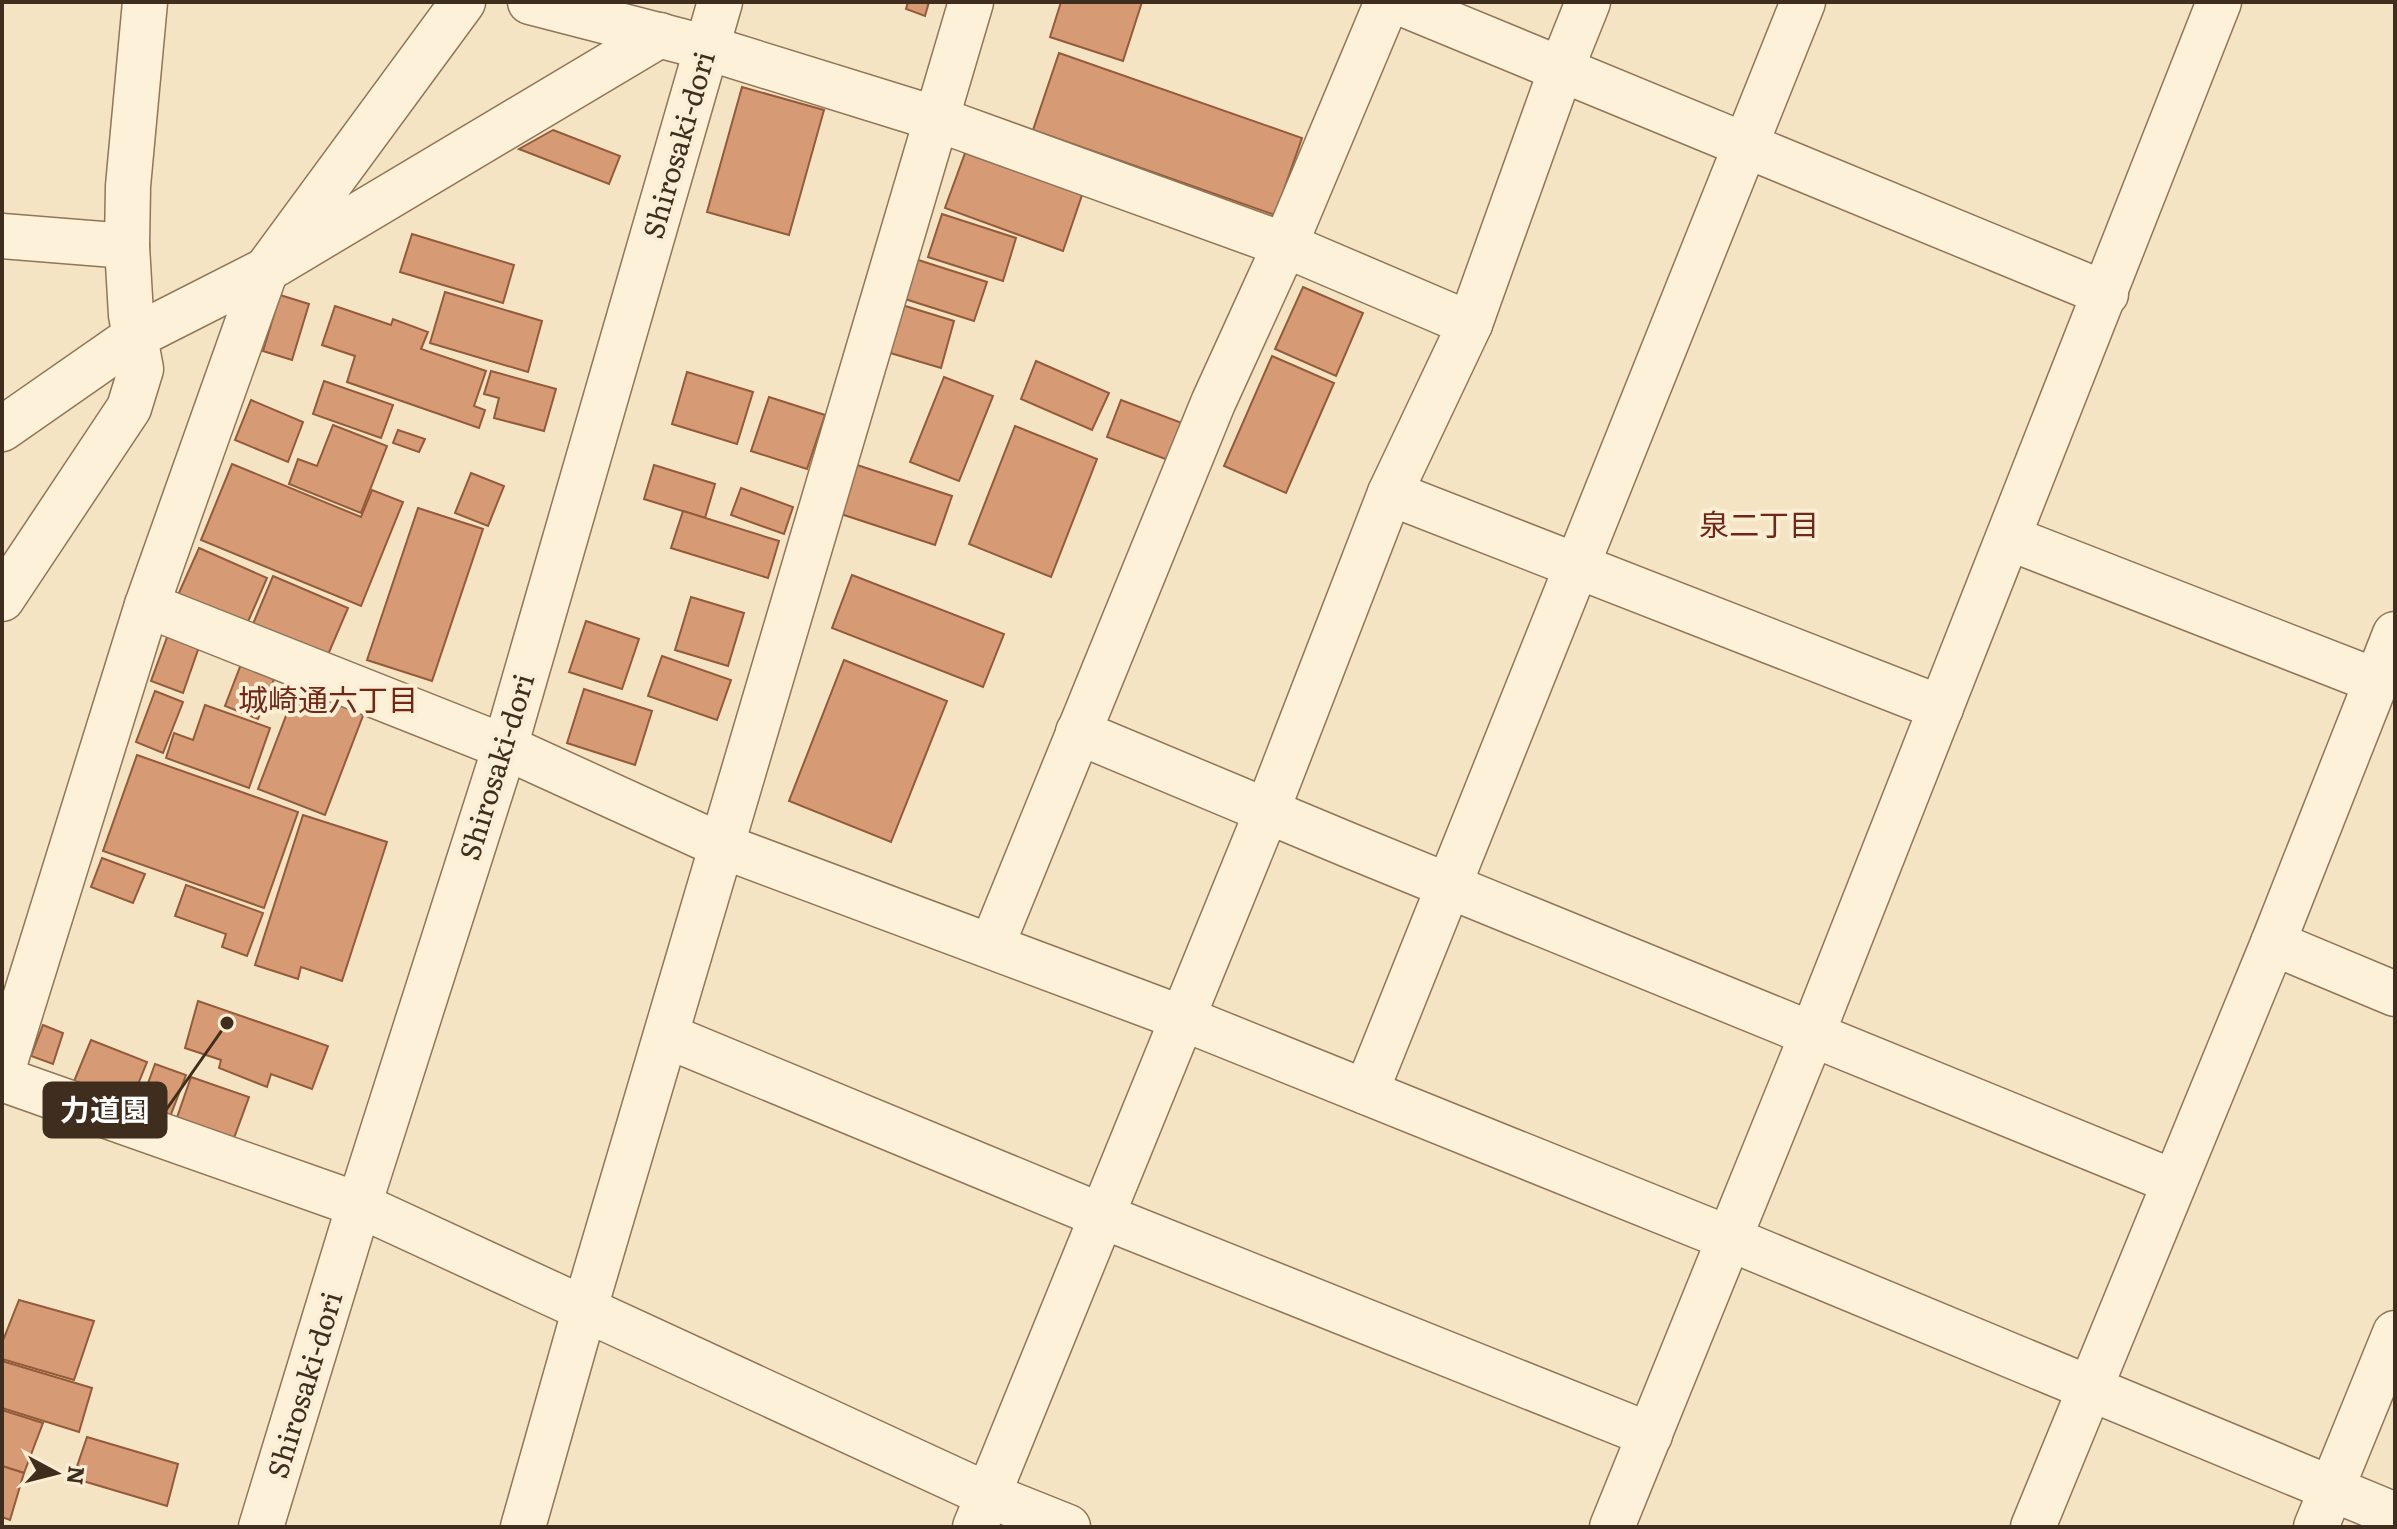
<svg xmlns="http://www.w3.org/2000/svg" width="2397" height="1529" font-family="Literata,'Noto Sans JP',serif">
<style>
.building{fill:#d69b75;stroke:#945b3a;stroke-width:2}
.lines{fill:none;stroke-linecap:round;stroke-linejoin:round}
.minor-casing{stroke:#917557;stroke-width:47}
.minor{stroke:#fdf1d9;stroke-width:44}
.labels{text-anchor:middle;stroke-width:8;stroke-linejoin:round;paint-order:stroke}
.street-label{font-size:28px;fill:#3f2d1d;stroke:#faeed5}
.neighbourhood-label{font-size:30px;fill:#722717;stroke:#faeed5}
.leader{fill:none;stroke:#3f2d1d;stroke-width:3}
.callout-dot{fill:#3f2d1d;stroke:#faeed5;stroke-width:3}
.callout{fill:#3f2d1d;stroke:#3f2d1d;stroke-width:3}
.callout-label{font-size:30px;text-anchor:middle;font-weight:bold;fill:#fff}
</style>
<rect width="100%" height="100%" fill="#f4e4c4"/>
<!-- building -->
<g class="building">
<path d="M908,2H929L925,16L906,9Z"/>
<path d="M1061,2H1142L1123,61L1050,37Z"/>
<path d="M1059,53L1302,138L1275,215L1033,130Z"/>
<path d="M742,87L824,110L789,235L707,212Z"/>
<path d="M553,130L620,156L609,184L519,149Z"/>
<path d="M965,153L1082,195L1063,251L945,208Z"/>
<path d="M942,214L1016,238L1003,281L928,257Z"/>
<path d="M412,234L514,265L503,303L400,272Z"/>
<path d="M915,259L987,282L974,321L902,298Z"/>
<path d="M1303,287L1363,313L1336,376L1275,349Z"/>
<path d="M445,292L542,321L528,372L430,343Z"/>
<path d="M280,295L309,304L292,360L263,351Z"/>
<path d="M902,305L954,321L941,368L887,352Z"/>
<path d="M335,306L391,325L393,319L428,332L421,349L486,371L474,406L485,410L479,428L347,382L355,356L322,345Z"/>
<path d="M1272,356L1334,383L1286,493L1224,466Z"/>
<path d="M1036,361L1109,393L1092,430L1021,399Z"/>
<path d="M491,371L556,389L544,431L494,418L499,398L484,394Z"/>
<path d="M687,372L753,392L737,444L672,424Z"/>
<path d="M944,377L993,396L959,481L910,462Z"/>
<path d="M324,381L393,405L381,438L313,414Z"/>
<path d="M769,397L825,415L807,469L751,451Z"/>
<path d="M251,400L303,422L288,462L235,440Z"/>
<path d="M1121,400L1182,423L1168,460L1107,437Z"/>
<path d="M333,425L387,446L361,513L289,484L298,459L317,466Z"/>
<path d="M1015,426L1097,459L1051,577L969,544Z"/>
<path d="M398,430L425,439L419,452L393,443Z"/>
<path d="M232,464L361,517L372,490L403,502L361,606L201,540Z"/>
<path d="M854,464L952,496L935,545L838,513Z"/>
<path d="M654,465L715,484L705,518L644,499Z"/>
<path d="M471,473L504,486L488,526L455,513Z"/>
<path d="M741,488L793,507L784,534L731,515Z"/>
<path d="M418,508L483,529L432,681L367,660Z"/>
<path d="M683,511L779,541L768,578L671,548Z"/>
<path d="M199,548L267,578L247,624L178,595Z"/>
<path d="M852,575L1004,634L983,687L832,628Z"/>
<path d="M273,576L348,608L327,657L253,624Z"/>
<path d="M691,597L744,613L728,666L675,650Z"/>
<path d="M586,621L639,639L622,689L569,672Z"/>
<path d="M169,632L200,644L183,693L151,681Z"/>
<path d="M662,656L731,680L717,720L648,696Z"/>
<path d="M243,659L277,672L258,719L225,706Z"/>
<path d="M844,660L947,701L891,842L789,801Z"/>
<path d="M297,687L364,713L325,815L258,789Z"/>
<path d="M584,689L652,711L635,765L567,743Z"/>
<path d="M155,691L183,702L163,753L136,742Z"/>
<path d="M205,705L270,728L249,788L166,758L174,733L193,740Z"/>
<path d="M137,755L298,812L264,908L103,851Z"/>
<path d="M303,815L387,842L342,981L301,967L298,979L255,965Z"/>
<path d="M102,858L145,874L133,903L91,887Z"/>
<path d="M186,885L263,913L247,956L222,947L226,934L175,916Z"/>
<path d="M198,1001L328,1046L312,1089L271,1074L267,1087L219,1068L221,1060L185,1048Z"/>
<path d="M43,1025L63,1033L53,1064L31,1056Z"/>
<path d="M91,1040L147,1062L126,1114L70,1091Z"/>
<path d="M155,1064L186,1075L165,1130L135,1119Z"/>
<path d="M191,1077L249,1097L230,1149L173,1129Z"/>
<path d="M19,1300L94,1321L74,1380L2,1359V1343Z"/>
<path d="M2,1361L92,1388L79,1432L2,1408Z"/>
<path d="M2,1410L43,1423L24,1473L2,1466Z"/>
<path d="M87,1437L178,1464L167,1506L73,1478Z"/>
<path d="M2,1466L24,1473L10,1520L2,1517Z"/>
</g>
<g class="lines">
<!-- minor casing -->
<g class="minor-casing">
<g id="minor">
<path d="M530,2L708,48L937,119L1285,245L1470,324"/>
<path d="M1398,2L2106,294"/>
<path d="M2,236L127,246"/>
<path d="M2,429L134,337L266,270L660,35"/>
<path d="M1390,493L1941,708"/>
<path d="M2009,538L2376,681"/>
<path d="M2,599L129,408L141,369L131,315L127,246L128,186L145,2"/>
<path d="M147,605L505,747L722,846L1182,1018L1728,1238L2395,1515"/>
<path d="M1078,732C1442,885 1807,1035 2174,1182"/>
<path d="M2273,943L2395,994"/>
<path d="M992,945L1213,403L1285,245L1387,2"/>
<path d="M667,1036L1102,1216L1650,1435"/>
<path d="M2,1072L147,605L266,270L463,2"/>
<path d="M2,1079L359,1205L988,1495L1068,1527"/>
<path d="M1366,1092L1803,2"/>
<path d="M261,1527L359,1205L505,747L720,2"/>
<path d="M523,1527L585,1308L971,2"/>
<path d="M975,1527L1267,811L1390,493L1470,324L1562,67L1588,2"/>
<path d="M1612,1527L1811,1037L2219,2"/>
<path d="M2033,1527L2273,943L2395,634"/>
<path d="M2316,1527L2395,1333"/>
</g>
</g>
<!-- minor -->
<use href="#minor" class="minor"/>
</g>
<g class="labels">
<!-- street labels -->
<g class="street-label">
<text transform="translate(679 145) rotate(-74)" y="10">Shirosaki-dori</text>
<text transform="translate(497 767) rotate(-73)" y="10">Shirosaki-dori</text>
<text transform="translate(305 1385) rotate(-73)" y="10">Shirosaki-dori</text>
</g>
<!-- neighbourhood labels -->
<g class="neighbourhood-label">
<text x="1759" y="536">泉二丁目</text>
<text x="328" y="711">城崎通六丁目</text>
</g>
</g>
<!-- callouts -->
<path class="leader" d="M227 1023L166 1110"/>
<circle class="callout-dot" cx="227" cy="1023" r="8"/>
<rect class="callout" x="44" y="1083" width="122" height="54" rx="8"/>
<g class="callout-label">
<text x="105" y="1121">力道園</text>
</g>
<!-- border -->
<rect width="2397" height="1529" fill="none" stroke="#3f2d1d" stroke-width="8"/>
<!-- north arrow -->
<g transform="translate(56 1473) rotate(97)" stroke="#faeed5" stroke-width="6" paint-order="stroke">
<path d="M0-6L14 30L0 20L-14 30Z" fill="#3f2d1d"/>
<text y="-12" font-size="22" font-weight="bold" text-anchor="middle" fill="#3f2d1d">N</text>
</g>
</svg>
